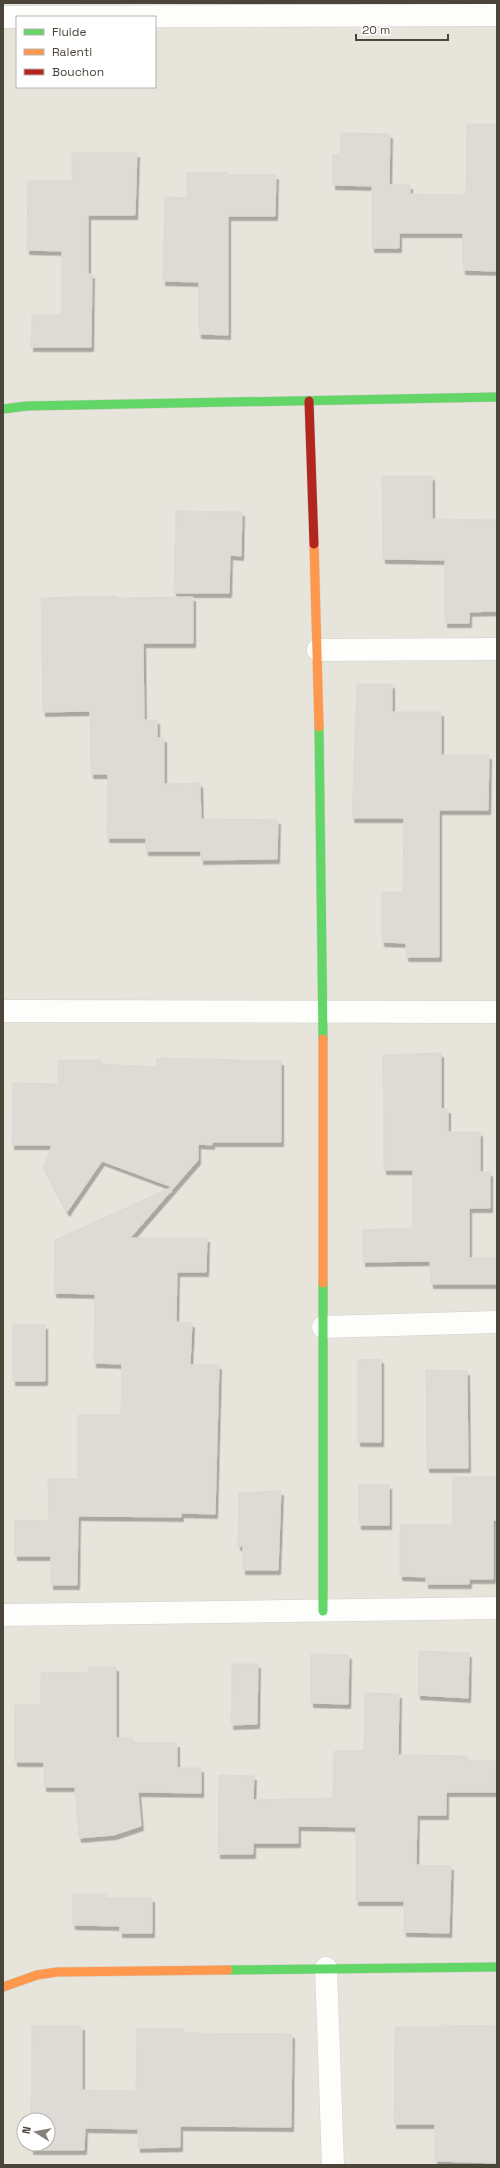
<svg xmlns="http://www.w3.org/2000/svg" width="500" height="2168" font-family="'Space Grotesk',sans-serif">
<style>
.residential{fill:#e7e4dc;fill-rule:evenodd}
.building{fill:#dedbd6;stroke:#dcd9d4;filter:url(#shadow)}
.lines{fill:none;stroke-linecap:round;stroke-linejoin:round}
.street-casing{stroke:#d2d0cb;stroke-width:23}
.fast-casing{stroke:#d3cfc5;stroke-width:10}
.slow-casing{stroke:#d3cfc5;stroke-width:10}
.jam-casing{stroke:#d3cfc5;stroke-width:10}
.street{stroke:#fdfdfc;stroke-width:22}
.fast{stroke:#63d668;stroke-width:9}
.slow{stroke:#ff974d;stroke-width:9}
.jam{stroke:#b3261e;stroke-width:9}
</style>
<defs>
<filter id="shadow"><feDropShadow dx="2.5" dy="4.5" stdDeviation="0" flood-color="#0004"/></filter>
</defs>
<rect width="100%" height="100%" fill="#f4f2ee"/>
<!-- residential -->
<path class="residential" d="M3,3H497V2165H3ZM17,17H155V87H17ZM24,2120H48V2144H24Z"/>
<!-- building -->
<g class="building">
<path d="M467,124H497V271L463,270V233H399V248H372V186L333,185V154H340L341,133L390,134L389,185H410V194L462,195L463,193H466Z"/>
<path d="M72,153H137L135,215H88V274H92L91,347H31L32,315H62V251L27,250L28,181H72Z"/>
<path d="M227,172V175H276L275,216H228V335L199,334V282L163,281L165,197L187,198V173Z"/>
<path d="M382,476H432V519L497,520V611L469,612V623H445V560L383,559Z"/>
<path d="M176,511L242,512L241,556L230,555L229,593H174Z"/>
<path d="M117,596V598L193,597V643H143L144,720H157V738H164V784L200,783L201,819L278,820L277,859L201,860V851H146V838H107L108,774H91L90,711L43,712L41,598Z"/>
<path d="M357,684H392V712H441V755H489L488,810H439V957H406V943L382,942V892H403L404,818H352Z"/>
<path d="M441,1053V1109H448V1132H480V1172H490V1208H469V1258H497V1284H431L430,1261L363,1262V1230L413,1228V1170H384L383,1055Z"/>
<path d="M157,1058L281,1061V1142H212V1145L198,1144V1160L130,1238H207L206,1272H177L176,1322L192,1323L190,1365H219L215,1514L181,1513V1517L78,1516L77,1585H51V1556H15V1520L49,1521L48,1479H78V1415H121L122,1364L94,1363L95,1294L54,1293L55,1240L172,1187L102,1161L67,1212L43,1167L52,1145H12L13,1083L58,1084V1060H101V1064L157,1067Z"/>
<path d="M13,1324L45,1325V1381H13Z"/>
<path d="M381,1359V1442H358V1360Z"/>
<path d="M426,1370L467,1371L468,1468H427Z"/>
<path d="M453,1477H497V1520H493V1579H469V1584H426V1577L400,1576V1525H453Z"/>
<rect x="359" y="1485" width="30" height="40"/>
<path d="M281,1491L278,1570H243V1546H238L239,1493Z"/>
<path d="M419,1651L469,1653L468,1698L418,1695Z"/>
<path d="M311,1654L349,1655L348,1704L311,1703Z"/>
<path d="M232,1664H258L257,1724L231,1725Z"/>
<path d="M88,1667H116V1738H132V1743H177V1768H201V1793L138,1792L141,1826L114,1835L79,1838L75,1787H44V1762H15V1705H41V1672L88,1673Z"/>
<path d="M365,1693L399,1694L398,1755L467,1756V1761H496V1792H446V1815H417L416,1865L451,1866L449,1933L404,1932V1901H356V1827L298,1826V1843H253V1854H218L219,1775L254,1776L253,1800L333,1798L334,1751H364Z"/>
<path d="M73,1894H106V1898H152V1933H120V1926L73,1925Z"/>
<path d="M441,2025L497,2026V2163L435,2161V2124H394L395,2027H441Z"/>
<path d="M32,2026H82V2090L136,2091L137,2029H184V2033L292,2034L291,2127L180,2126V2147L138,2148V2129L85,2128L84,2150H31V2144H48V2120H31Z"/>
</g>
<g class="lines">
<!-- street casing -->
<g class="street-casing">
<g id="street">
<path d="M3,17L497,15"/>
<path d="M318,650L497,649"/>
<path d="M3,1011L497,1012"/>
<path d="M323,1327L497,1322"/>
<path d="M3,1615L497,1608"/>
<path d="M326,1968L333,2165"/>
</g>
</g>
<!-- fast casing -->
<g class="fast-casing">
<g id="fast">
<path d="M3,409L27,406L497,397"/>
<path d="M319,727L323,1039"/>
<path d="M323,1611V1283"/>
<path d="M228,1970L497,1967"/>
</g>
</g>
<!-- slow casing -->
<g class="slow-casing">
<g id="slow">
<path d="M314,544L319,727"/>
<path d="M323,1039V1283"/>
<path d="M3,1987L37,1975L57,1972L228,1970"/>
</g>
</g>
<!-- jam casing -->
<g class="jam-casing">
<path id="jam" d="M309,401L314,544"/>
</g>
<!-- street -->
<use href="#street" class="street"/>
<!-- fast -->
<use href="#fast" class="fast"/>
<!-- slow -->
<use href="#slow" class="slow"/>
<!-- jam -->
<use href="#jam" class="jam"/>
</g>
<!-- border -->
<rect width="500" height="2168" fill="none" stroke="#4b4439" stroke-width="8"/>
<!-- legend -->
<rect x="16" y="16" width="140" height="72" fill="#ffffff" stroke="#b7b4b0"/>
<rect x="24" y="29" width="20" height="6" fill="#63d668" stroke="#b7b4b0"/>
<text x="52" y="36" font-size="12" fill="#4b4439">Fluide</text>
<rect x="24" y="49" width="20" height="6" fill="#ff974d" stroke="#b7b4b0"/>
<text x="52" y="56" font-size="12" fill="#4b4439">Ralenti</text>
<rect x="24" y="69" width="20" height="6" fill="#b3261e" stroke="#b7b4b0"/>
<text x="52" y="76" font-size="12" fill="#4b4439">Bouchon</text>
<!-- north arrow -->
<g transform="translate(36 2132) rotate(281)"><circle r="19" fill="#ffffff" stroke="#b7b4b0"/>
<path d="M0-3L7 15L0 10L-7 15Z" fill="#868178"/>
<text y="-6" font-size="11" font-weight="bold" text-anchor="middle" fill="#4b4439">N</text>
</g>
<!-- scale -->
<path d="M356 34v6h92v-6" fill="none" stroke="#4b4439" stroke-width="2"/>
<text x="362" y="34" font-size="12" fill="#4b4439" stroke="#ffffff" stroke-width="3" paint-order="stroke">20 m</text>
</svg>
